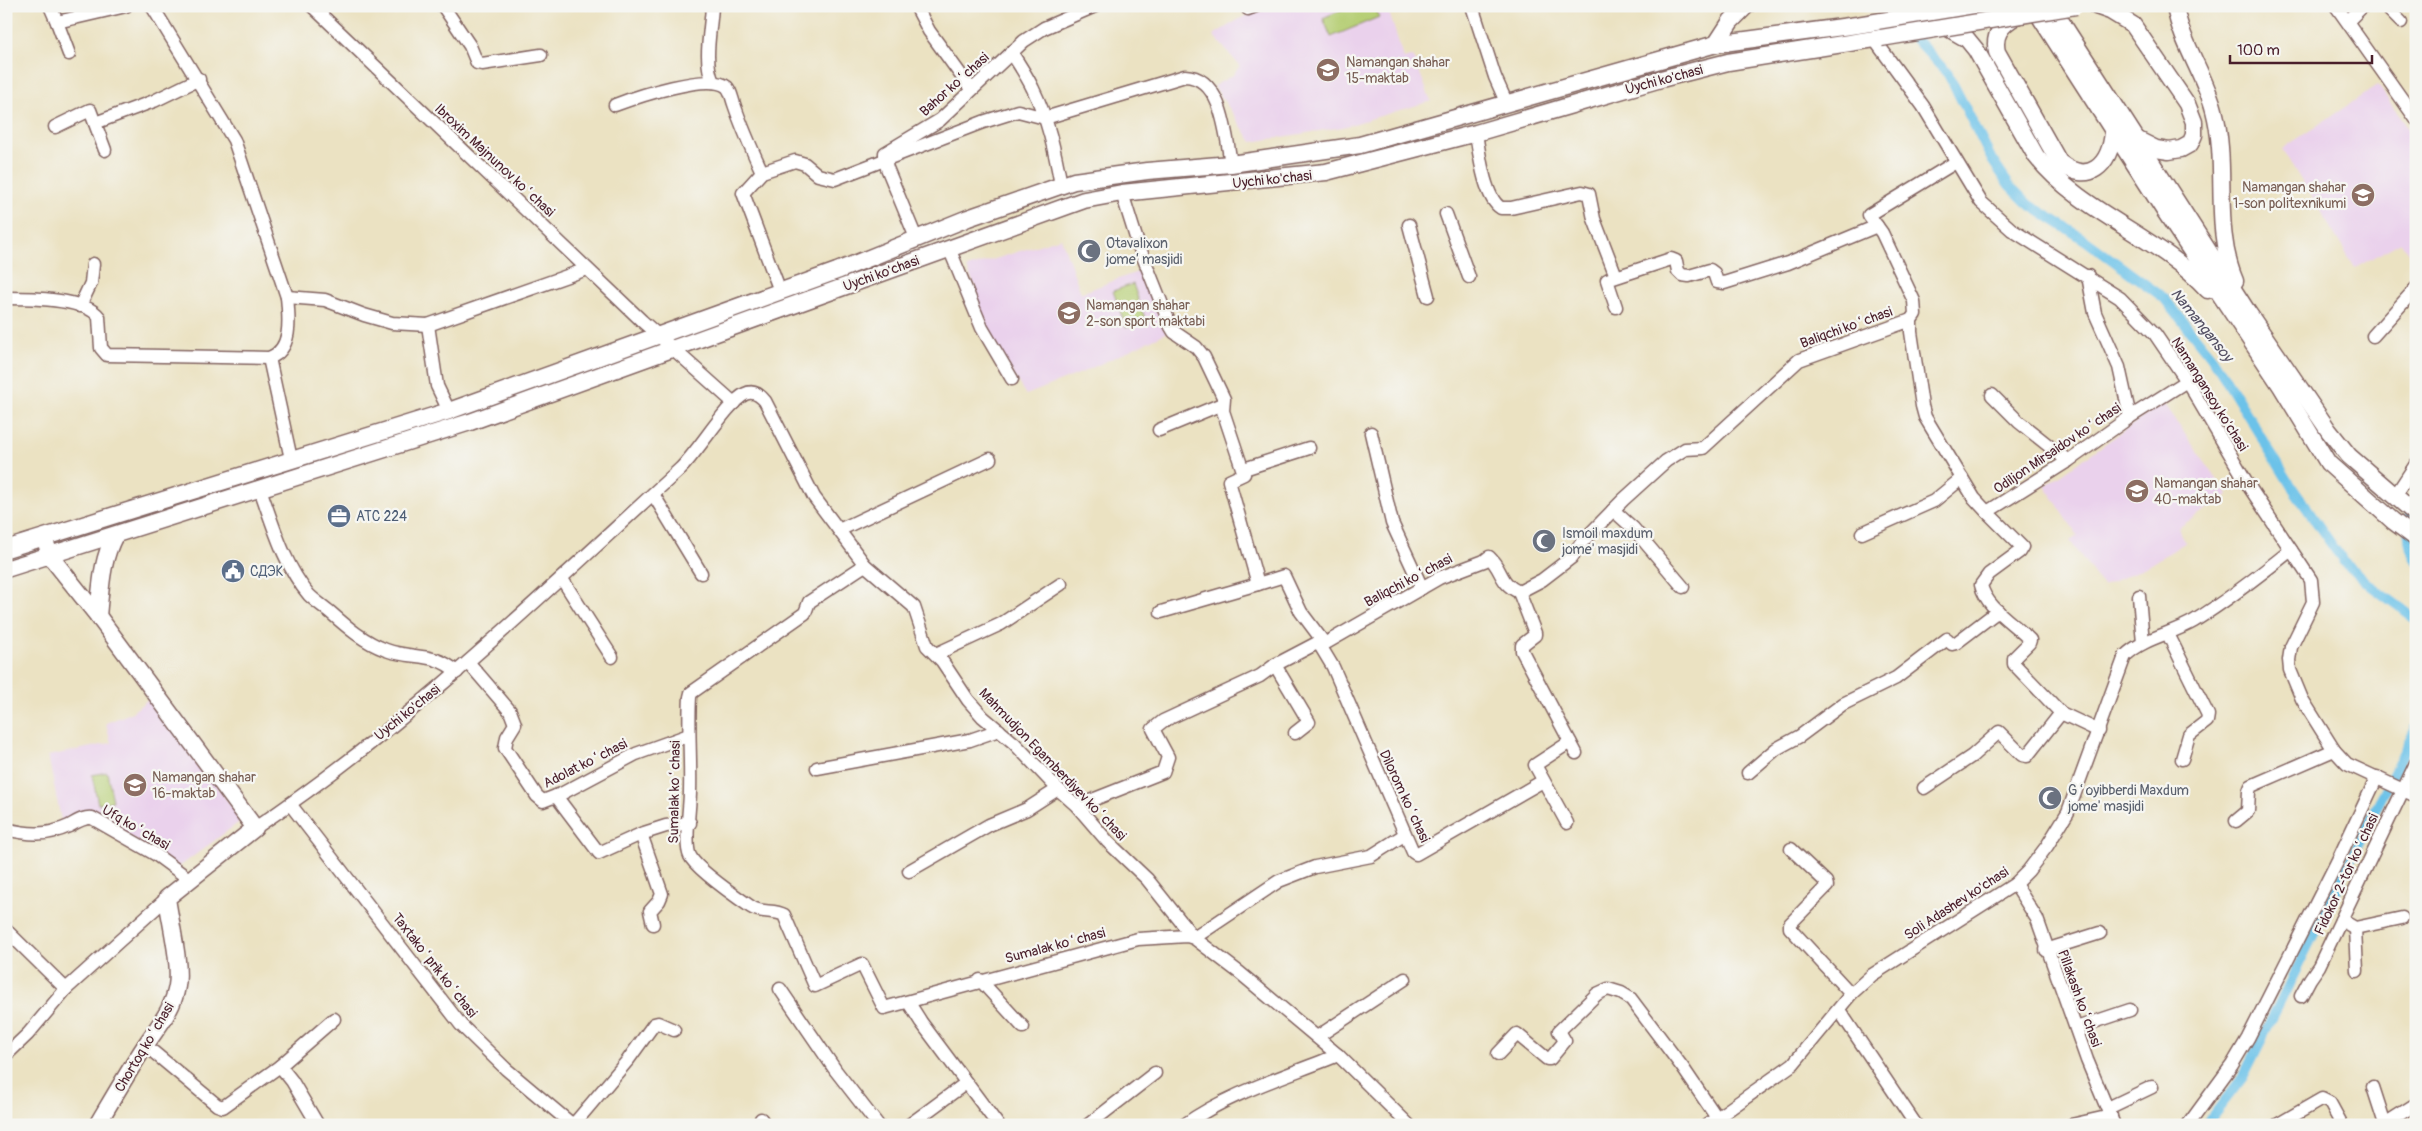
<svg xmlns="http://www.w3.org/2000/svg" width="2422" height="1131" font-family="Pangolin,sans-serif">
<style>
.built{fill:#ead1ec}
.green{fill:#b5ce73;stroke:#80764f}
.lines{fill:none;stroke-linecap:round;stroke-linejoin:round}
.canal{stroke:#6cc2e9;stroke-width:10}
.minor-casing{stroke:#826360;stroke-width:15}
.major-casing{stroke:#826360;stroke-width:19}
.minor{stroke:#fff;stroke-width:12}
.major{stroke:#fff;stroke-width:16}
.major-bridge-casing{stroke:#826360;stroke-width:19;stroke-linecap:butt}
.major-bridge{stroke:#fff;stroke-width:16}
.labels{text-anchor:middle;stroke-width:4.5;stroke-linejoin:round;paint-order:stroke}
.education-label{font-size:14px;fill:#785e54;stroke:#f6f6f2;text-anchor:start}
.street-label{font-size:14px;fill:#4a1f2b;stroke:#f6f6f2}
.worship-label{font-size:14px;fill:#5b616d;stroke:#f6f6f2;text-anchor:start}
.service-label{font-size:14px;fill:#4e5e75;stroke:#f6f6f2;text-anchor:start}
.water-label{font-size:15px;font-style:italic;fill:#545064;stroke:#f6f6f2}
</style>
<rect width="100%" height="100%" fill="#f6f6f2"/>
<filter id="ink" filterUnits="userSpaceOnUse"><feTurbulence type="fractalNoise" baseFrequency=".02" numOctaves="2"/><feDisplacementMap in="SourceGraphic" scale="10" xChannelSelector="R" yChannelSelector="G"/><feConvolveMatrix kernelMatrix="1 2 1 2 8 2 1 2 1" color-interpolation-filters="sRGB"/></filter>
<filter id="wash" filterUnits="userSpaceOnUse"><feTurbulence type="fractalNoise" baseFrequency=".0096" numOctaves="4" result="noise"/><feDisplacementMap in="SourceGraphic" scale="20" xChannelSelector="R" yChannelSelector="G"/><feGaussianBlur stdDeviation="1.12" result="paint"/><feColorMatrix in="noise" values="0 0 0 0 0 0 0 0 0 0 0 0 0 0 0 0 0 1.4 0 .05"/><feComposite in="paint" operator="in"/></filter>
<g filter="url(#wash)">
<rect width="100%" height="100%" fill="#ebe2c2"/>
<!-- built -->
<g class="built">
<path d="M1269,6H1387L1404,59L1413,56L1431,101L1343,127L1252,142L1214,86L1233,75L1240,66L1213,35L1243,17Z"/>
<path d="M2378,85L2416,140V262L2401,242L2355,268L2282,149Z"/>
<path d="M1061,238L1081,293L1140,271L1166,333L1081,373L1026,395L992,340L971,291L976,289L967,268Z"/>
<path d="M2163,403L2228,495L2178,528L2186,542L2150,565L2103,586L2070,541L2078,536L2045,486Z"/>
<path d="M151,697L242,820L179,867L92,814L62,824L48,756L111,743L106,723L131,713Z"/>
</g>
<!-- green -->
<g class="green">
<path d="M1350,6H1375L1379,17L1331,37L1323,18Z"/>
<path d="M1133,284L1146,321L1126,328L1113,291Z"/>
<path d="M107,772L113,801L98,804L92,775Z"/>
</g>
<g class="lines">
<!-- canal -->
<g class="canal">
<path d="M1885,6L1898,20"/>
<path d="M1908,31L1948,74L1992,160L2009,185L2027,203L2085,240L2164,298L2213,359L2292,487L2343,561L2371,586L2416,619"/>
<path d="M2416,496C2409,518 2404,540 2416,561"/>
<path d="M2206,1125L2243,1077L2416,728"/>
</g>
</g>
</g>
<g filter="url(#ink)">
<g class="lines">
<!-- minor casing -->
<g class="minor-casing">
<g id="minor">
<path d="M50,6L57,22L126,6"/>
<path d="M312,6L642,321L734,403"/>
<path d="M443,6L470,46L477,63L482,64L541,55"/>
<path d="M712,6C711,29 703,61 713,82"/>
<path d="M916,6L929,31L971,89"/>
<path d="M1472,6L1495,77L1507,104"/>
<path d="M2336,6L2416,119"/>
<path d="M2385,6L2401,22"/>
<path d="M1248,9L1256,6"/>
<path d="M2348,21L2363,6"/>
<path d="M57,22L69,54"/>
<path d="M1874,39L1923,106L1981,202L2012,230L2120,298L2155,334L2187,381L2250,488L2311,580L2313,602L2291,647L2289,660L2290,670L2302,699L2334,750L2347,764L2416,796"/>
<path d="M1011,52C1019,64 1027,76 1033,89C1048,119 1055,152 1061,185"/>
<path d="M615,105C636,97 709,72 727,87C731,91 732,99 734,104C742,128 752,150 762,172"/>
<path d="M95,123L154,101L199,79"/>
<path d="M55,127L90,110L105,150"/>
<path d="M1476,133C1479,151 1484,198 1501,208H1511L1582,192L1589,194L1594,219L1616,276"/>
<path d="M1956,162L1869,215L1882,233L1914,301L1915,314L1911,320V332L1922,406L1925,417L1974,498L1987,512"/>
<path d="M1122,193L1138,244L1171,327L1174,332L1196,347L1204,357L1224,399L1223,411L1244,474L1229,481L1258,584L1284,576L1301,612L1322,640L1321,647L1333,667L1413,852L1416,854L1423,850L1543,781"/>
<path d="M1446,214L1469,277"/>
<path d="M1409,225L1428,296"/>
<path d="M916,238L887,168L885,160V153L940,120L1024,41L1044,28L1095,6"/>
<path d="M949,248L982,328L1012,379"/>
<path d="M2088,276L2095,313L2119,367L2130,417"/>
<path d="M780,291L743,193L762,172L795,161L805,164L818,175L835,179L983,122L1018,111L1045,118L1185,76C1222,77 1226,135 1231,164"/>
<path d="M287,297L325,300L364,315L392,323L428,325L587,269"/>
<path d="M6,298C28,298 86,298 99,317L101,348L107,355L269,358C293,350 289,318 287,297L234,140L152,6"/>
<path d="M80,306L91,283L93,264"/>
<path d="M1616,307L1607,280L1671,259L1676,261L1678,271L1682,275L1689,276L1710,270L1714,273L1717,282L1724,283L1788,263L1877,226"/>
<path d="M428,325L437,386L449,411"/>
<path d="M2373,336L2416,288"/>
<path d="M269,358L291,459"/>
<path d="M1992,395L2019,422L2068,461"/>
<path d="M1159,430L1222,404"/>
<path d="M1371,433L1392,523L1422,588"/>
<path d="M1244,469L1309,448"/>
<path d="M260,489C273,525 284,565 309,595C315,601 323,606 330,612C347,627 364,642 386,650C414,660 433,651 457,672"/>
<path d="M653,494L701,573"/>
<path d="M2395,496L2416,464"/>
<path d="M1613,510L1633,528L1683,587"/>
<path d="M839,530L990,459"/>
<path d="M1862,533L1934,501L1962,478"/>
<path d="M865,565L809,602L805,613L691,693L690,697C688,728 691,760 690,792C690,807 684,844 690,856C696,869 738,898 751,907C761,914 774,909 784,915L815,986L862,964L884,1008L1138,939L1187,936L1194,938L1279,881L1315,867L1371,856L1404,835"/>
<path d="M562,579L612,657"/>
<path d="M1519,592L1535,633V635L1522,645V651L1576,753"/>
<path d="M2139,596L2143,643"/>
<path d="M1161,612L1258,584"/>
<path d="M2168,634L2208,715L2207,721L2189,735L2182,759"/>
<path d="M936,654L1001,624L1061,584"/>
<path d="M468,662L510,711L515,724L507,737L505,748L537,796L543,801L561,794L636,754L689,735"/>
<path d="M1275,665L1309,722L1295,733"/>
<path d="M2099,731L2061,713L2014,664V658L2029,643L2030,640C2014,623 1986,608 1981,585L1989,574L2019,552L2022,547L1987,512L2068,461L2130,417L2187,381"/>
<path d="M817,768L970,740L999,730"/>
<path d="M1748,773L1776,749L1800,736L1843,704L1896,678L1947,639L1952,644L1956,643L1998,611"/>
<path d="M1924,788L1972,756L1999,732L2022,755L2027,756L2061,713"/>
<path d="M556,796L599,853L641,834L666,826L690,823"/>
<path d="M290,804L461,1025L506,1069L568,1121L576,1125"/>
<path d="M1077,806L1163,772L1168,757L1153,729L1163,721L1260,676L1275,665L1317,643H1326L1439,578L1484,561L1489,557C1503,570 1499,583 1519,592L1542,580L1572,557L1582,542L1623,500L1666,461L1685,449L1703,448L1799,360L1911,320"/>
<path d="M2236,821L2248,811L2249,791L2251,786L2334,750"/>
<path d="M1567,823L1535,765L1570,742"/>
<path d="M255,828C409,725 543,594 680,469C698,452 727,403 745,394C753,390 760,395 765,401L814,497L865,565L914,607L927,646L942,661L968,700L983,717L1014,743L1058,789L1077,806L1108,842L1147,879L1194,938L1240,973L1338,1055L1409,1125"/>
<path d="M6,829C29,835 47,836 69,826C77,822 83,817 92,818L155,854L189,879"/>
<path d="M641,834L662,894L659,901L650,911L653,924"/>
<path d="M1791,849L1826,882L1827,886L1790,924V928L1851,994"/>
<path d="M909,871L989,825L1027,809L1058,789"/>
<path d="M2015,884L2037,919L2087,1060L2114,1125"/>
<path d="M2341,920L2355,928L2402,918"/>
<path d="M2355,928L2357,971"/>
<path d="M6,930L66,989"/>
<path d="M2046,950L2100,933"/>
<path d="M980,980L1023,1027"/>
<path d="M780,989L836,1071L878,1125"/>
<path d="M2301,996L2310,979L2319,966L2416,763"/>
<path d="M909,1003L921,1022L998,1125"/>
<path d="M1839,1010L1916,1125"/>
<path d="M2076,1028L2130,1010"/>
<path d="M1317,1037L1405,979"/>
<path d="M145,1045L217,1105L223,1107L280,1066L292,1081L318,1125"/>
<path d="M1498,1054L1517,1034L1547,1059H1550L1565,1041L1559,1031L1597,994L1608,989L1621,993L1631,999L1683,1068L1717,1118"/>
<path d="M6,1055L28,1034L66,989L167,898"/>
<path d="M280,1066L334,1019"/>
<path d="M2373,1087L2385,1124"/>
<path d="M2108,1108L2152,1087"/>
<path d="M761,1119L765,1125"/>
<path d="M574,1124L628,1060L654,1024L658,1023L674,1030"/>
<path d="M909,1125L966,1083"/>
<path d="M1088,1125L1155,1073"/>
<path d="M1184,1125C1229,1093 1287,1076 1338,1055"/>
<path d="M1707,1125L1793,1064L1851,994L1872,975L2015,884L2028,871L2047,846L2068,812L2125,656C2143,638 2172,634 2194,621C2228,600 2260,575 2291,550"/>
<path d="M2071,1125L2111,1116"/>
<path d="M2188,1125L2232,1065L2248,1038L2337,862L2377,777"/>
<path d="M2277,1125L2322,1099L2330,1103L2342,1125"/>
<path d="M2383,1125L2416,1104"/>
</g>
</g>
<!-- major casing -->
<g class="major-casing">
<g id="major">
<path d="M2033,6L2164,210L2281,386L2328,463L2393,521L2416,538"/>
<path d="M2051,6L2247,311L2329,431L2349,456L2416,514"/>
<path d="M2096,6L2110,11L2133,25L2187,104L2194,122V135L2190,144L2181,149L2169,151L2156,149L2136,139"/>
<path d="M2175,6C2181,43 2205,75 2214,110C2229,166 2212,227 2235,281"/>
<path d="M2015,17C2001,25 1993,35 1997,52L2059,162C2089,186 2110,165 2113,132"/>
<path d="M1948,28L1967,39L1976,50L2036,156C2082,214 2159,236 2208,290"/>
<path d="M1716,44L1731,21L1746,6"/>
<path d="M47,546L50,556L98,616L255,828L167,898C170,921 181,964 177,986C173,1010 158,1026 145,1046C128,1072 113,1098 97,1125"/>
<path d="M6,549L449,411L837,271L968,218L1074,181L1147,171L1231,164L1360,145L1716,44L1857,25L1974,6"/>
<path d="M6,569L470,422L1084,200L1122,193L1326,172L1476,133L1661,79L1728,62L1881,38"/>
<path d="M98,616C101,588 101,561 115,535"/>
</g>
</g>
<!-- minor -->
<use href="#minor" class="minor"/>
<!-- major -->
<use href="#major" class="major"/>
<!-- major-bridge casing -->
<g class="major-bridge-casing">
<path id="major-bridge" d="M1881,38L2076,6"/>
</g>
<!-- major-bridge -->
<use href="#major-bridge" class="major-bridge"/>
</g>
</g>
<!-- icons -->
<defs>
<g id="school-disc" transform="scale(1.25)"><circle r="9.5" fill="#8d6e63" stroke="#f6f6f2"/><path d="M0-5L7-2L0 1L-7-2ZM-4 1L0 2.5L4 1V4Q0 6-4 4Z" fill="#fff"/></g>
<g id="university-disc" transform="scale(1.25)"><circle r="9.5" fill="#8d6e63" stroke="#f6f6f2"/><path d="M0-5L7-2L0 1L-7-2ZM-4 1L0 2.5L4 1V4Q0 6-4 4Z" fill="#fff"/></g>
<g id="mosque-disc" transform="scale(1.25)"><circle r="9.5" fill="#6b7280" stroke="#f6f6f2"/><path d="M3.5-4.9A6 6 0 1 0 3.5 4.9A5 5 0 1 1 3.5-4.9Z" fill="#fff"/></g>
<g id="office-disc" transform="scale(1.25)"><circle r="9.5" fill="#5c6f8a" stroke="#f6f6f2"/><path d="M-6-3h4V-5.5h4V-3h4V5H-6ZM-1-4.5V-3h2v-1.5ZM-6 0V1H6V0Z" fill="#fff"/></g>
<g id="civic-disc" transform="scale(1.25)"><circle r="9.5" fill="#5c6f8a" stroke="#f6f6f2"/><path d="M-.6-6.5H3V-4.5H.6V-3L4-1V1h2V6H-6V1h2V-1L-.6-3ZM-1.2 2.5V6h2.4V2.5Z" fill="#fff"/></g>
</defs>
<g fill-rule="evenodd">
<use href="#school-disc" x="1328" y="70"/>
<use href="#university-disc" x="2363" y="195"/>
<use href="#mosque-disc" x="1089" y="251"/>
<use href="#school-disc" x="1069" y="313"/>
<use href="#school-disc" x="2137" y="491"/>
<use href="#office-disc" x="339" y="516"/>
<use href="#mosque-disc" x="1544" y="541"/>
<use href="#civic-disc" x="233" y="571"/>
<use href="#school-disc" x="135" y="785"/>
<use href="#mosque-disc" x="2050" y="798"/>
</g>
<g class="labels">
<!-- education labels -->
<g class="education-label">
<text x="1346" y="67">Namangan shahar<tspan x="1346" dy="16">15-maktab</tspan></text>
<text x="2346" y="192" text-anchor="end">Namangan shahar<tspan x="2346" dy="16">1-son politexnikumi</tspan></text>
<text x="1086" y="310">Namangan shahar<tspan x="1086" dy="16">2-son sport maktabi</tspan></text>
<text x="2154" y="488">Namangan shahar<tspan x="2154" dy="16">40-maktab</tspan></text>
<text x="152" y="782">Namangan shahar<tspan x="152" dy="16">16-maktab</tspan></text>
</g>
<!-- street labels -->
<g class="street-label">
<text transform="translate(1664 79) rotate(-15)" y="5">Uychi ko'chasi</text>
<text transform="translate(954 84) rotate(-42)" y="5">Bahor koʻchasi</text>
<text transform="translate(495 160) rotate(43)" y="5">Ibroxim Majnunov koʻchasi</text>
<text transform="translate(1272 179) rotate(-6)" y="5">Uychi ko'chasi</text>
<text transform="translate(881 273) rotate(-20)" y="5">Uychi ko'chasi</text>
<text transform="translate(1846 327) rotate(-20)" y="5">Baliqchi koʻchasi</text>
<text transform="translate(2210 394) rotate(58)" y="5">Namangansoy ko'chasi</text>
<text transform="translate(2057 448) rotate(-34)" y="5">Odiljon Mirsaidov koʻchasi</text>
<text transform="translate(1408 580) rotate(-28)" y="5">Baliqchi koʻchasi</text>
<text transform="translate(407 712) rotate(-39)" y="5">Uychi ko'chasi</text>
<text transform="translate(585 763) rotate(-27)" y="5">Adolat koʻchasi</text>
<text transform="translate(1053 764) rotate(46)" y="5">Mahmudjon Egamberdiyev koʻchasi</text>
<text transform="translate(674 792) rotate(-89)" y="5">Sumalak koʻchasi</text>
<text transform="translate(1405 796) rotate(65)" y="5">Dilorom koʻchasi</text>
<text transform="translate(136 827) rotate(30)" y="5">Ufq koʻchasi</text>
<text transform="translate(2346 874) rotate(-65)" y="5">Fidokor 2-tor koʻchasi</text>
<text transform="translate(1956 903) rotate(-33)" y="5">Soli Adashev ko'chasi</text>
<text transform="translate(1055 945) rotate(-15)" y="5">Sumalak koʻchasi</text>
<text transform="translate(435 965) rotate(52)" y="5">Taxtakoʻprik koʻchasi</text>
<text transform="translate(2080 998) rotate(70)" y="5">Pillakash koʻchasi</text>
<text transform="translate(144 1047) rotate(-59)" y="5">Chortoq koʻchasi</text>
</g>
<!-- worship labels -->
<g class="worship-label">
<text x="1106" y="248">Otavalixon<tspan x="1106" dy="16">jome’ masjidi</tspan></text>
<text x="1562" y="538">Ismoil maxdum<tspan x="1562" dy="16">jome' masjidi</tspan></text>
<text x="2068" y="795">Gʻoyibberdi Maxdum<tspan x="2068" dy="16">jome' masjidi</tspan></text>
</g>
<!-- service labels -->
<g class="service-label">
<text x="356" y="521">ATC 224</text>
<text x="250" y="576">СДЭК</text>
</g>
<!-- water labels -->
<g class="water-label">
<text transform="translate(2202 325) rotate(51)" y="5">Namangansoy</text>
</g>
</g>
<!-- margin -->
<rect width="2422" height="1131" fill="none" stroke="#f6f6f2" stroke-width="25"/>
<!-- scale -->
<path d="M2230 55v8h142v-8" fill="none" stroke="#4a1f2b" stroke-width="2.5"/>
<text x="2237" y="55" font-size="15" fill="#4a1f2b" stroke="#f6f6f2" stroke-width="4" paint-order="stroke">100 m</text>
</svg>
